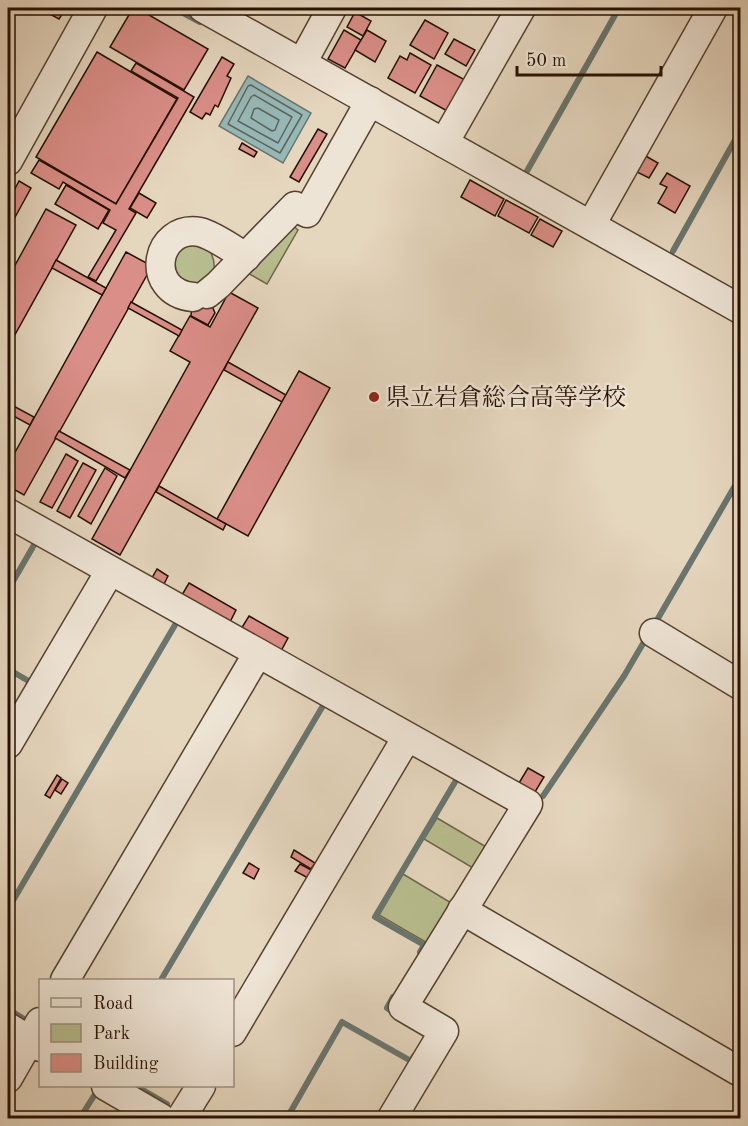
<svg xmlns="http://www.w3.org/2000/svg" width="748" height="1126" font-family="'Old Standard TT','Noto Serif JP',serif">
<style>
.green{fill:#b8bd8f;stroke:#6f6648;stroke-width:1.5}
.water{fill:#96b8b6;stroke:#69756e;stroke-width:1.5}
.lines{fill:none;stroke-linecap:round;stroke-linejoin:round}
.shore{stroke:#5e645c;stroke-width:1.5}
.stream{stroke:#69756e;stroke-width:6}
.building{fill:#da8e88;stroke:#261001;stroke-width:1.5}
.minor-casing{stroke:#564230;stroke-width:31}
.minor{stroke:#eee4d5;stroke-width:28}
.poi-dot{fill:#8f2418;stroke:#eee4d5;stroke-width:2}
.labels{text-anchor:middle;stroke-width:5;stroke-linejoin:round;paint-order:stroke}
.poi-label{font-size:24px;fill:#261001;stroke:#eee4d5;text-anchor:start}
</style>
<rect width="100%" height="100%" fill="#e5d6be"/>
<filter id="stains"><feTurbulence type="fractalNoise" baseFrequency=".00333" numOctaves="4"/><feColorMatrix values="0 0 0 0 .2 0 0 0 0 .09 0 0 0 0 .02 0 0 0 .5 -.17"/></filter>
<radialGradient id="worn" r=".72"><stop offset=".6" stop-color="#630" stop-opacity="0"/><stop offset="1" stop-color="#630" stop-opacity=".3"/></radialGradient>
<!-- green -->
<g class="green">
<path d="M292,225L298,230L267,284L246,272Z"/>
<path d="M196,243L210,251C218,266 214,274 203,286H180L170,258L174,251Z"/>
<path d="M437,818L488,848L473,868L424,839Z"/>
<path d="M403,874L453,904L429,944L379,915Z"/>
</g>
<!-- water -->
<path class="water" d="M248,76L311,113L283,163L219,126Z"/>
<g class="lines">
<!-- shore -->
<g class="shore">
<path d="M251,85L302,115L280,153L228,124L248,86Z"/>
<path d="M254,95L292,117L278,143L238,121L251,97Z"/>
<path d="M258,108L279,120L275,130L272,131L251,118L254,109Z"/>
</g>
<!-- stream -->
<g class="stream">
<path d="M174,8L200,22"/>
<path d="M238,10L240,8"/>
<path d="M527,171L619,8"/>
<path d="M673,251L740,131"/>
<path d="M8,590L34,545"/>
<path d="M653,627L740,477"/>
<path d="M8,669L32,683"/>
<path d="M543,796L624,676L648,635"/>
<path d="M8,909L175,625"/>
<path d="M420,952L424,945L375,917L458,777"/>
<path d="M161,980L324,704"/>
<path d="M393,997L387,1008L396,1014"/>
<path d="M8,1009L24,1019"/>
<path d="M136,1086L167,1104"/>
<path d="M80,1118L97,1091"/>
<path d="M287,1118L342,1022L411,1061L414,1056"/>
</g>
</g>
<!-- building -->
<g class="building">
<path d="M46,8H66L59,19L44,11Z"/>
<path d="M133,8H137L208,49L184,90L110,47Z"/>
<path d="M355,12L371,21L363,36L347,27Z"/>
<path d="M425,20L448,33L434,59L410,45Z"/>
<path d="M344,30L361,40L345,68L328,59Z"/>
<path d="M367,30L386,41L375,62L355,50Z"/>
<path d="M454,39L475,50L466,66L445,54Z"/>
<path d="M97,52L177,99L116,204L36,157Z"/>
<path d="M410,53L431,65L415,93L388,78L400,56L407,60Z"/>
<path d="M222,57L234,64L227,76L231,78L218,107L215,105L210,115L206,113L202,119L190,112Z"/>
<path d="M136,63L194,97L129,209L136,213L96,281L88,277L116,230L103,223L110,210L63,182L59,189L31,173L39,160L116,204L178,98L131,71Z"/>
<path d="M437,65L467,81L449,112L420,96Z"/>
<path d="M318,129L327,134L299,182L290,177Z"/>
<path d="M242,143L257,152L254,157L239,149Z"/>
<path d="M644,155L658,163L649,178L635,171Z"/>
<path d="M667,173L690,186L675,213L658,203L667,187L660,184Z"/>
<path d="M470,180L504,199L495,216L461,197Z"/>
<path d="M19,181L31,188L8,230V202Z"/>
<path d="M66,185L109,210L98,229L55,204Z"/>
<path d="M139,193L156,203L147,218L130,208Z"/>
<path d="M506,200L538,217L529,233L498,216Z"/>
<path d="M46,209L76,225L8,347V278Z"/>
<path d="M540,219L562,231L553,247L531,235Z"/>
<path d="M126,252L152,266L24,495L8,486V465Z"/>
<path d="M56,260L106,288L102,295L52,268Z"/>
<path d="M203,285L215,313L208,325L191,316L193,287Z"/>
<path d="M229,292L258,308L120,555L92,539L190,362L170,351L190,316L210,327Z"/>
<path d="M131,302L182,330L179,336L128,308Z"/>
<path d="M228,362L286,395L282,402L224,370Z"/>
<path d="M299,371L330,388L248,536L217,519Z"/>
<path d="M8,403L34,417L30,425L8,413Z"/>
<path d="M59,431L130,470L125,478L55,438Z"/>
<path d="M66,454L78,461L52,508L40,502Z"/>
<path d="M83,463L96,470L70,518L57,511Z"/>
<path d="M105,468L117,476L91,524L78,516Z"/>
<path d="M159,486L226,524L223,530L156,492Z"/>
<path d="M157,569L168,576L164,584L152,578Z"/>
<path d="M189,583L236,610L230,622L182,595Z"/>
<path d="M249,616L288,638L281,651L241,629Z"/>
<path d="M528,768L544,777L535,792L519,783Z"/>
<path d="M57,775L61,778L50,798L45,795Z"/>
<path d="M62,779L68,783L61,794L55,790Z"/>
<path d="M294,850L315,863L311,869L291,857Z"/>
<path d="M249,863L259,869L254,879L243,873Z"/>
<path d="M300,864L313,871L308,878L295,871Z"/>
</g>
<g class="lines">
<!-- minor casing -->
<g class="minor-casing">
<g id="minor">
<path d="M203,8L740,309"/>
<path d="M302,63L332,8"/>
<path d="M444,143L521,8"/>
<path d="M8,161L93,8"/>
<path d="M591,225L713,8"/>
<path d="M207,294L218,285L295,206L307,213L370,101"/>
<path d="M193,297C143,292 155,224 200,232C215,236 232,249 246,257"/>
<path d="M8,513L528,804L403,1007L444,1031L392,1118"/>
<path d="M654,633L740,685"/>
<path d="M8,744L110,571"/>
<path d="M462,910L740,1072"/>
<path d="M65,980L258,653"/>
<path d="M8,1027L40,1047"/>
<path d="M232,1032L407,737"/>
<path d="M8,1078L40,1022"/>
<path d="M106,1086L161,1118"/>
<path d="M181,1118L201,1086"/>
</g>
</g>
<!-- minor -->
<use href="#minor" class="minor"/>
</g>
<!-- markers -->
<circle class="poi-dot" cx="374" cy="397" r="6"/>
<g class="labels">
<!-- poi labels -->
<g class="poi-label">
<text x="386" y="405">県立岩倉総合高等学校</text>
</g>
</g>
<!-- margin -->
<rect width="748" height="1126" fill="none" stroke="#e5d6be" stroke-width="30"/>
<rect x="9" y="9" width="730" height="1108" fill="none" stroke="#261001" stroke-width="3"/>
<rect x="15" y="15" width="718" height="1096" fill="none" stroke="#261001" stroke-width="1.5"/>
<!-- legend -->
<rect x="39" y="979" width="195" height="108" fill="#eee4d5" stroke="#9e8f80" stroke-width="1.5"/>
<rect x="51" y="998" width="30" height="9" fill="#eee4d5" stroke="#9e8f80" stroke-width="1.5"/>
<text x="93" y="1009" font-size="18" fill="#261001">Road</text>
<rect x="51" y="1024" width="30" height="18" fill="#b8bd8f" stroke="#9e8f80" stroke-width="1.5"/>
<text x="93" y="1039" font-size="18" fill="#261001">Park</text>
<rect x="51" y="1054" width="30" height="18" fill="#da8e88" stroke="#9e8f80" stroke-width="1.5"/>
<text x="93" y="1069" font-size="18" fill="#261001">Building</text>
<!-- scale -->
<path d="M517 66v9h144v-9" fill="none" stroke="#261001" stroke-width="3"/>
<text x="526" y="66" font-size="18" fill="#261001" stroke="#eee4d5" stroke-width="4.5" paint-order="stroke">50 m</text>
<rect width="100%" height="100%" filter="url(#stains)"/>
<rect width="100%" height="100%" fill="url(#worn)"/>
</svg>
